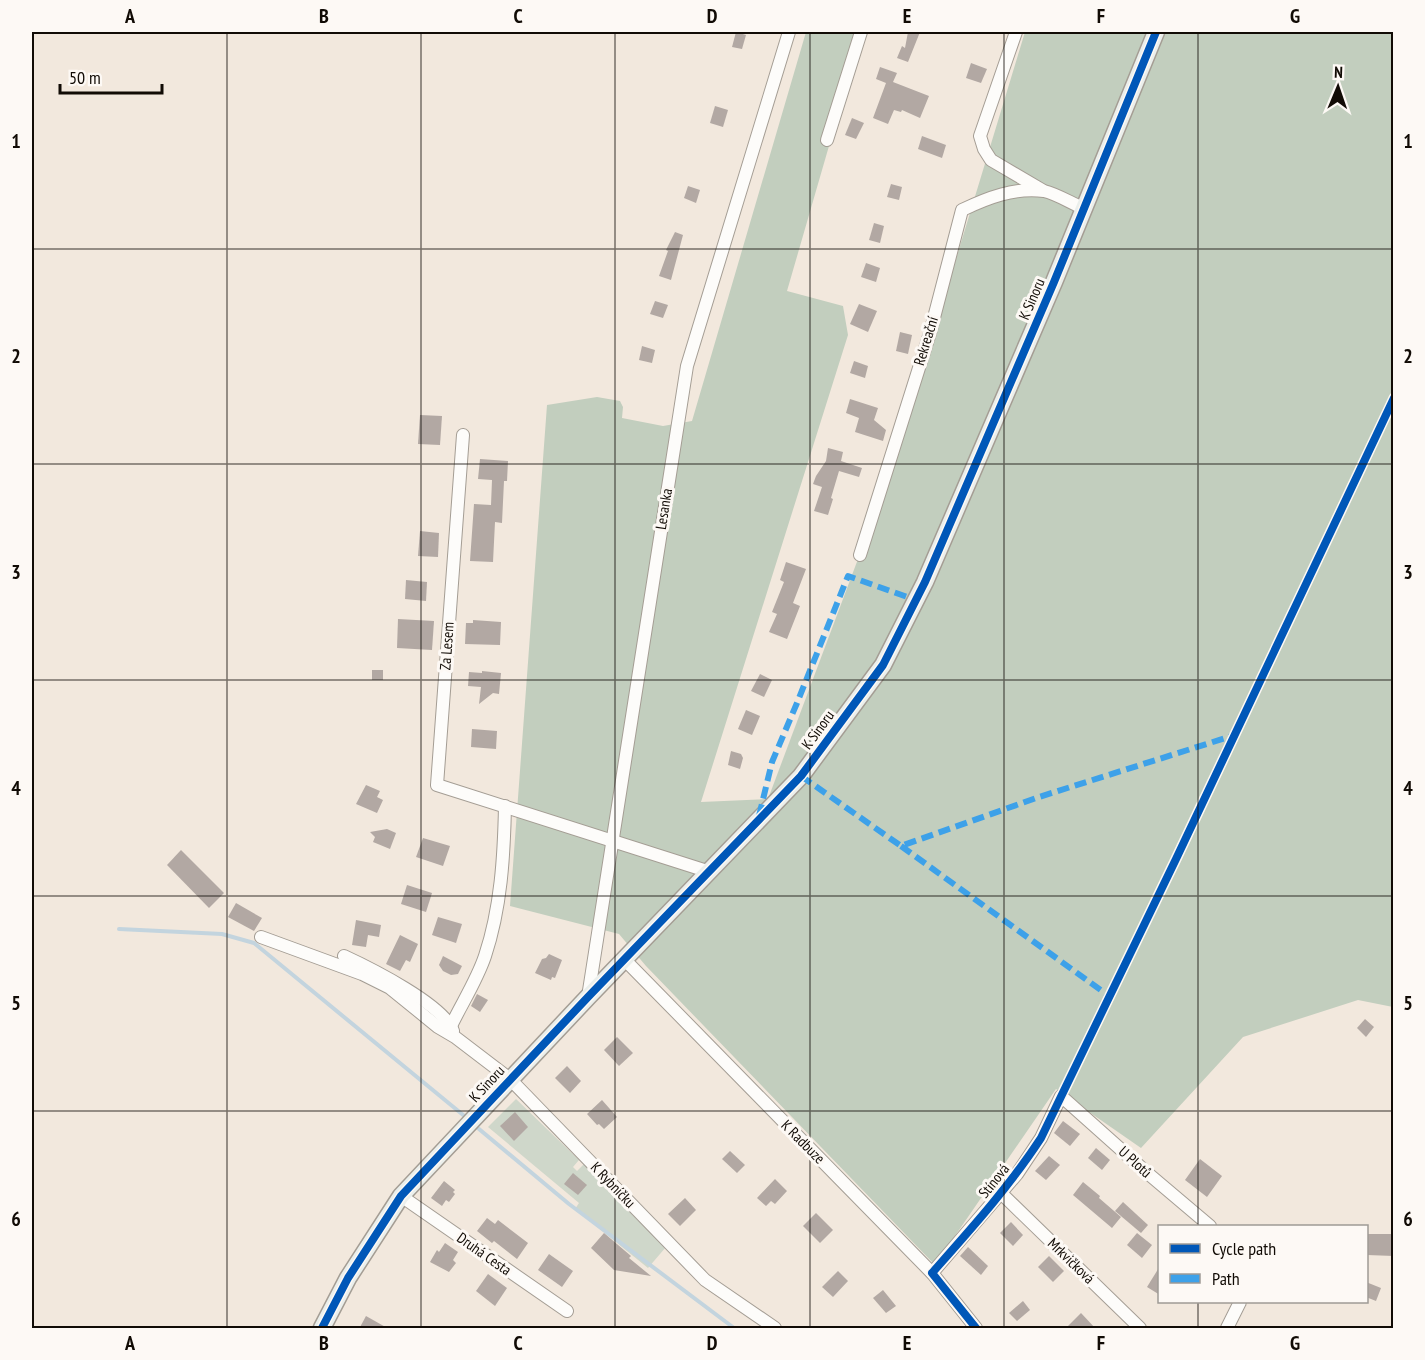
<svg xmlns="http://www.w3.org/2000/svg" width="1425" height="1360" font-family="'PT Sans Narrow',sans-serif">
<style>
.green{fill:#cfd7ca}
.forest{fill:#c2cebe}
.lines{fill:none;stroke-linecap:round;stroke-linejoin:round}
.stream{stroke:#c3d4de;stroke-width:4}
.building{fill:#b2a8a3}
.street-casing{stroke:#a49d94;stroke-width:14}
.secondary-casing{stroke:#a49d94;stroke-width:19}
.street{stroke:#fdfcfa;stroke-width:12}
.secondary{stroke:#ebefec;stroke-width:16}
.quiet{stroke:#3da1e9;stroke-width:6;stroke-dasharray:12 6;stroke-linecap:butt}
.cycleway-casing{stroke:#fdf9f5;stroke-width:11}
.cycleway{stroke:#0057b8;stroke-width:8}
.grid{fill:none;stroke:#110b05;stroke-width:1.5;stroke-opacity:0.55}
.labels{text-anchor:middle;stroke-width:6;stroke-linejoin:round;paint-order:stroke}
.street-label{font-size:15px;fill:#110b05;stroke:#fdf9f5}
.neatline{fill:none;stroke:#110b05;stroke-width:2}
.grid-label{font-size:20px;text-anchor:middle;font-weight:bold;fill:#110b05}
</style>
<rect width="100%" height="100%" fill="#f2e8dd"/>
<!-- green -->
<path class="green" d="M516,1099L579,1160L573,1167L577,1171L584,1164L666,1247L648,1268L575,1209L579,1203L488,1127Z"/>
<!-- forest -->
<path class="forest" d="M806,32H862L787,291L843,306L848,335L701,802L768,799L894,463L1025,32H1393V1007L1358,1000L1243,1037L1141,1148L1056,1089L935,1265L646,966L619,934L510,906L547,405L597,397L620,401L623,407L622,418L663,426L692,421Z"/>
<g class="lines">
<!-- stream -->
<g class="stream">
<path d="M119,929L222,934L254,943L468,1119"/>
<path d="M473,1124L569,1204L734,1328"/>
</g>
</g>
<!-- building -->
<g class="building">
<path d="M736,32L746,35L742,49L732,47Z"/>
<path d="M908,32H920L908,62L897,58L902,46L905,48Z"/>
<path d="M971,63L987,69L981,83L966,78Z"/>
<path d="M880,67L897,73L893,82L929,96L920,118L902,110L901,112L894,110L888,124L873,118L886,83L876,79Z"/>
<path d="M715,106L728,110L723,127L710,123Z"/>
<path d="M852,118L864,123L856,139L845,135Z"/>
<path d="M922,136L946,145L942,158L918,149Z"/>
<path d="M891,184L902,187L899,200L887,197Z"/>
<path d="M688,186L700,190L696,203L684,198Z"/>
<path d="M874,223L884,226L880,243L869,240Z"/>
<path d="M675,232L683,235L671,280L659,276L668,251L666,250Z"/>
<path d="M866,263L880,268L876,282L861,277Z"/>
<path d="M655,301L668,305L663,318L650,314Z"/>
<path d="M859,304L877,311L868,332L850,324Z"/>
<path d="M900,332L912,335L908,354L896,351Z"/>
<path d="M642,346L655,350L652,363L639,360Z"/>
<path d="M854,361L868,366L865,378L850,373Z"/>
<path d="M850,399L878,408L874,420L886,430L883,441L855,432L859,418L846,413Z"/>
<path d="M420,415L442,416L440,445L418,444Z"/>
<path d="M828,448L843,452L841,461L862,468L859,477L839,471L831,498L833,499L828,515L814,511L822,487L813,484L816,476L826,461Z"/>
<path d="M480,459L508,461L507,481H504L502,523L495,522L493,562L470,561L474,504L491,505L492,480L478,479Z"/>
<path d="M420,531L439,533L438,557L418,556Z"/>
<path d="M786,562L806,569L793,603L800,606L787,639L769,632L777,614L772,612L784,582L780,580Z"/>
<path d="M406,580L427,582L426,601L405,599Z"/>
<path d="M398,619L434,621L432,650L397,648Z"/>
<path d="M473,620L501,622L500,645L465,644L466,623H473Z"/>
<rect x="372" y="670" width="11" height="10"/>
<path d="M482,671L501,673L499,694L493,693L479,704L481,687L468,686L469,672L482,673Z"/>
<path d="M760,674L772,680L764,697L751,691Z"/>
<path d="M746,710L760,716L752,735L738,729Z"/>
<path d="M472,729L497,731L496,749L471,747Z"/>
<path d="M731,751L741,754L743,758L740,769L728,765Z"/>
<path d="M366,785L380,791L377,797L383,800L377,813L356,804Z"/>
<path d="M387,829L396,833L390,849L373,842L375,837L370,832Z"/>
<path d="M423,838L450,846L443,866L416,857Z"/>
<path d="M181,850L224,893L209,908L167,865Z"/>
<path d="M407,885L432,893L426,912L401,904Z"/>
<path d="M236,903L262,918L254,931L228,917Z"/>
<path d="M438,917L462,924L456,943L432,935Z"/>
<path d="M356,920L381,925L379,937L368,935L366,947L352,945Z"/>
<path d="M400,935L418,944L410,962L406,960L400,971L386,964Z"/>
<path d="M549,954L562,960L555,978L552,977L551,980L535,973L542,959L546,958Z"/>
<path d="M443,956L462,966L458,974L451,975L443,971L439,965Z"/>
<path d="M477,994L488,1000L480,1012L471,1006Z"/>
<path d="M1365,1019L1374,1027L1366,1037L1357,1028Z"/>
<path d="M617,1037L633,1053L619,1066L604,1050Z"/>
<path d="M567,1066L581,1081L570,1093L555,1078Z"/>
<path d="M602,1100L617,1117L604,1129L599,1124L597,1125L587,1114Z"/>
<path d="M515,1112L528,1127L514,1141L500,1126Z"/>
<path d="M1063,1121L1080,1134L1070,1146L1054,1133Z"/>
<path d="M1096,1148L1110,1160L1102,1170L1088,1158Z"/>
<path d="M730,1151L745,1165L737,1173L722,1159Z"/>
<path d="M1049,1156L1060,1165L1046,1180L1035,1171Z"/>
<path d="M1200,1159L1222,1176L1207,1197L1185,1180Z"/>
<path d="M573,1173L587,1185L578,1195L564,1184Z"/>
<path d="M775,1179L787,1191L775,1204L771,1201L766,1206L757,1198Z"/>
<path d="M444,1181L455,1190L453,1192L455,1194L449,1202L446,1200L442,1206L431,1198Z"/>
<path d="M1083,1182L1100,1196L1099,1198L1121,1217L1112,1228L1073,1195Z"/>
<path d="M685,1198L696,1210L680,1226L668,1214Z"/>
<path d="M1123,1202L1148,1225L1141,1233L1115,1211Z"/>
<path d="M816,1213L833,1230L820,1243L803,1226Z"/>
<path d="M487,1218L495,1224L498,1220L528,1243L517,1259L494,1241L492,1243L477,1231Z"/>
<path d="M1011,1222L1023,1235L1013,1246L1000,1233Z"/>
<path d="M604,1233L631,1256L629,1258L651,1276L614,1270L591,1248Z"/>
<path d="M1137,1233L1152,1245L1142,1258L1127,1245Z"/>
<path d="M1367,1234H1394V1256L1367,1255Z"/>
<path d="M445,1243L458,1252L453,1260L456,1263L449,1272L430,1262L437,1250L439,1252Z"/>
<path d="M968,1247L988,1266L981,1275L960,1256Z"/>
<path d="M549,1254L573,1271L562,1287L538,1270Z"/>
<path d="M1049,1256L1064,1271L1053,1282L1038,1267Z"/>
<path d="M1160,1266V1295L1147,1287Z"/>
<path d="M838,1271L848,1281L833,1297L822,1287Z"/>
<path d="M488,1274L507,1288L495,1306L476,1291Z"/>
<path d="M1366,1282L1381,1288L1376,1301L1366,1297Z"/>
<path d="M883,1290L896,1306L886,1313L873,1298Z"/>
<path d="M1023,1301L1030,1310L1017,1321L1009,1313Z"/>
<path d="M1081,1313L1096,1329H1065Z"/>
<path d="M366,1316L389,1329H359Z"/>
</g>
<g class="lines">
<!-- street casing -->
<g class="street-casing">
<g id="street">
<path d="M1016,32L980,136L984,149L991,160L1042,190"/>
<path d="M827,140L861,32"/>
<path d="M463,435L437,785L710,872"/>
<path d="M860,555L930,333L962,210C987,198 1015,187 1044,191C1057,194 1071,203 1083,208"/>
<path d="M261,937L362,974L390,988L438,1027L455,1037L510,1079L705,1280L775,1328"/>
<path d="M344,956C370,968 444,1005 453,1031"/>
<path d="M625,960L932,1273L976,1328"/>
<path d="M588,997L687,366L789,32"/>
<path d="M451,1026C462,1003 477,980 485,956C501,908 504,856 505,806"/>
<path d="M1002,1194L1140,1328"/>
<path d="M401,1196L567,1311"/>
<path d="M932,1273L1017,1174L1041,1138L1061,1096L1145,1171L1210,1226"/>
<path d="M1227,1328L1240,1302"/>
</g>
</g>
<!-- secondary casing -->
<g class="secondary-casing">
<path id="secondary" d="M322,1328L348,1278L401,1196L588,997L801,776L883,665L925,582L1054,282L1156,32"/>
</g>
<!-- street -->
<use href="#street" class="street"/>
<!-- secondary -->
<use href="#secondary" class="secondary"/>
<!-- quiet -->
<g class="quiet">
<path d="M801,776L901,846L1039,797L1235,735"/>
<path d="M759,816L772,762L797,703L848,576L916,600"/>
<path d="M901,846L1109,996"/>
</g>
<!-- cycleway casing -->
<g class="cycleway-casing">
<g id="cycleway">
<path d="M322,1328L348,1278L401,1196L588,997L801,776L883,665L925,582L1054,282L1156,32"/>
<path d="M976,1328L932,1273C971,1229 1009,1187 1041,1138L1176,859L1394,398"/>
</g>
</g>
<!-- cycleway -->
<use href="#cycleway" class="cycleway"/>
</g>
<!-- grid -->
<path class="grid" d="M227,32V1328M421,32V1328M615,32V1328M810,32V1328M1004,32V1328M1198,32V1226M32,249H1394M32,464H1394M32,680H1394M32,896H1394M32,1111H1394M1198,1302V1328"/>
<g class="labels">
<!-- street labels -->
<g class="street-label">
<text transform="translate(1032 299) rotate(-67)" y="5">K Sinoru</text>
<text transform="translate(926 341) rotate(-73)" y="5">Rekreační</text>
<text transform="translate(664 509) rotate(-81)" y="5">Lesanka</text>
<text transform="translate(447 646) rotate(-86)" y="5">Za Lesem</text>
<text transform="translate(818 730) rotate(-54)" y="5">K Sinoru</text>
<text transform="translate(487 1084) rotate(-47)" y="5">K Sinoru</text>
<text transform="translate(803 1142) rotate(45)" y="5">K Radbuze</text>
<text transform="translate(1135 1162) rotate(42)" y="5">U Plotů</text>
<text transform="translate(994 1181) rotate(-51)" y="5">Stínová</text>
<text transform="translate(613 1185) rotate(46)" y="5">K Rybníčku</text>
<text transform="translate(484 1254) rotate(35)" y="5">Druhá Cesta</text>
<text transform="translate(1071 1261) rotate(44)" y="5">Mrkvičková</text>
</g>
</g>
<!-- border -->
<rect width="1425" height="1360" fill="none" stroke="#fdf9f5" stroke-width="66"/>
<!-- legend -->
<rect x="1158" y="1225" width="210" height="78" fill="#fdf9f5" stroke="#9f9a95" stroke-width="1.5"/>
<rect x="1170" y="1244" width="30" height="9" fill="#0057b8" stroke="#9f9a95" stroke-width="1.5"/>
<text x="1212" y="1255" font-size="18" fill="#110b05">Cycle path</text>
<rect x="1170" y="1274" width="30" height="9" fill="#3da1e9" stroke="#9f9a95" stroke-width="1.5"/>
<text x="1212" y="1285" font-size="18" fill="#110b05">Path</text>
<!-- north arrow -->
<g transform="translate(1338 87) rotate(2)" stroke="#fdf9f5" stroke-width="4.5" paint-order="stroke">
<path d="M0-4.5L10 22L0 15L-10 22Z" fill="#110b05"/>
<text y="-9" font-size="16" font-weight="bold" text-anchor="middle" fill="#110b05">N</text>
</g>
<!-- scale -->
<path d="M60 84v9h102v-9" fill="none" stroke="#110b05" stroke-width="3"/>
<text x="69" y="84" font-size="18" fill="#110b05" stroke="#fdf9f5" stroke-width="4.5" paint-order="stroke">50 m</text>
<rect x="33" y="33" width="1359" height="1294" class="neatline"/>
<g class="grid-label">
<text x="130" y="23">A</text>
<text x="324" y="23">B</text>
<text x="518" y="23">C</text>
<text x="712" y="23">D</text>
<text x="907" y="23">E</text>
<text x="1101" y="23">F</text>
<text x="1295" y="23">G</text>
<text x="16" y="148">1</text>
<text x="1408" y="148">1</text>
<text x="16" y="363">2</text>
<text x="1408" y="363">2</text>
<text x="16" y="579">3</text>
<text x="1408" y="579">3</text>
<text x="16" y="795">4</text>
<text x="1408" y="795">4</text>
<text x="16" y="1010">5</text>
<text x="1408" y="1010">5</text>
<text x="16" y="1226">6</text>
<text x="1408" y="1226">6</text>
<text x="130" y="1350">A</text>
<text x="324" y="1350">B</text>
<text x="518" y="1350">C</text>
<text x="712" y="1350">D</text>
<text x="907" y="1350">E</text>
<text x="1101" y="1350">F</text>
<text x="1295" y="1350">G</text>
</g>
</svg>
